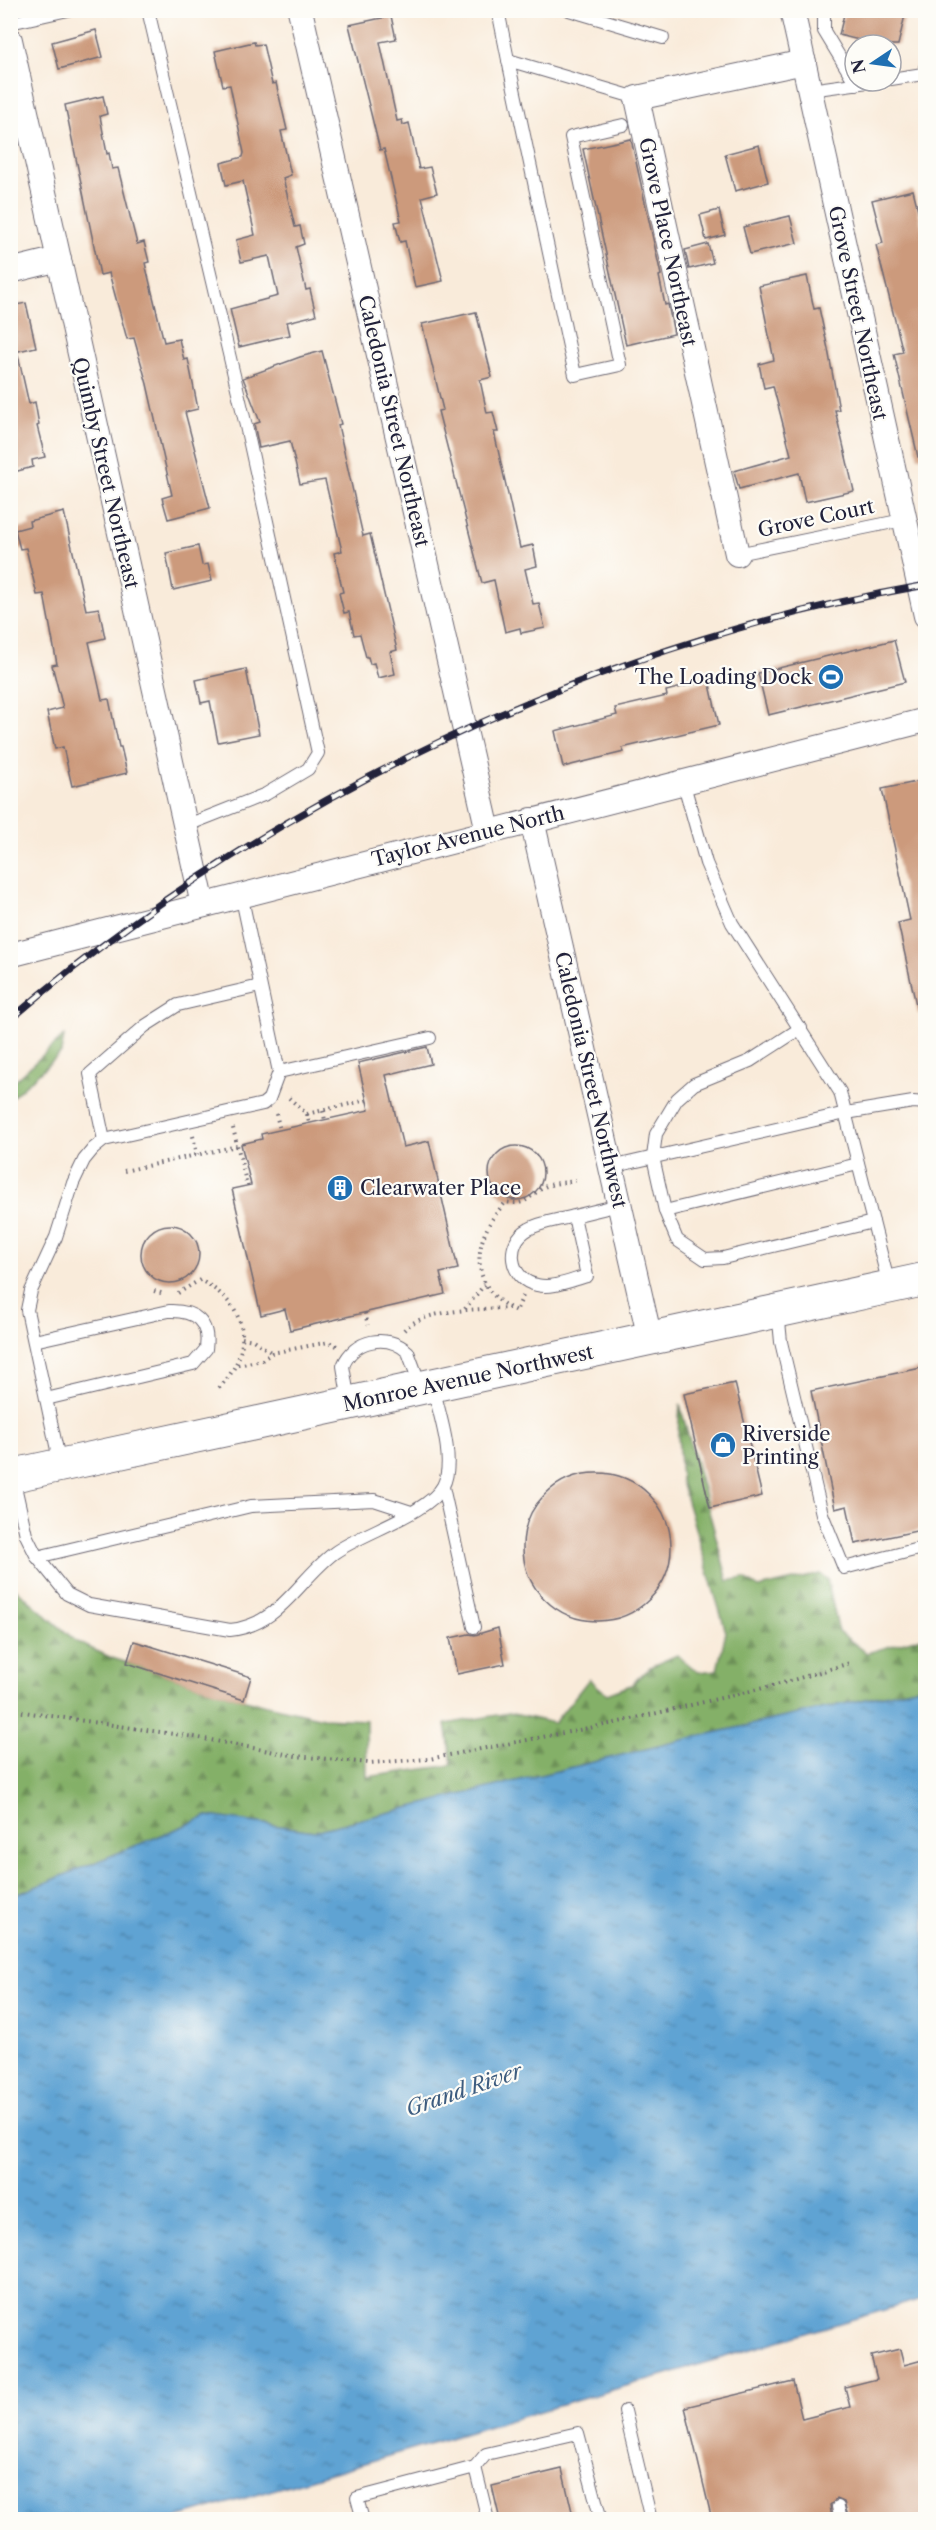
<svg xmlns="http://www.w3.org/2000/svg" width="936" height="2530" font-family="'Libre Caslon Text',serif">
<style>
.forest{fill:url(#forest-firs);stroke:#536952;stroke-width:1.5}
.water{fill:url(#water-ripples);stroke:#406287;stroke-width:1.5}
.building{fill:#cc9a7b}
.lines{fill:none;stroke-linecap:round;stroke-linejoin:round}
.lane-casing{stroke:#6d6873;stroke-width:14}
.street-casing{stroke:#6d6873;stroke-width:26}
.secondary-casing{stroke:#6d6873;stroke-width:35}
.path{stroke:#6d6873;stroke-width:4;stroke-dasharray:1.5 4.5;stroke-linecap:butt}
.lane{stroke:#fff;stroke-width:12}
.street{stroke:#fff;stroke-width:24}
.secondary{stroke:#fff;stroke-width:33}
.rail-casing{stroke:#22223b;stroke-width:7}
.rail{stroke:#fdfcf7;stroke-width:4.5;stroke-dasharray:14;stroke-linecap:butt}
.labels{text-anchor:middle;stroke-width:4.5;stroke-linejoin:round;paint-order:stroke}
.street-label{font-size:20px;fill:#22223b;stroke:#fdfcf7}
.poi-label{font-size:20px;fill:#22223b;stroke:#fdfcf7;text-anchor:start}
.water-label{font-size:21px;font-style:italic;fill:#3d5c7f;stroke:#fdfcf7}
</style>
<defs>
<pattern id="forest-firs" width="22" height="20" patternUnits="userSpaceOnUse" patternTransform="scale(1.5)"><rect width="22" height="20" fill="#84b068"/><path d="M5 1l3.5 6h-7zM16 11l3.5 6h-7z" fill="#6c8f57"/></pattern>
<pattern id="water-ripples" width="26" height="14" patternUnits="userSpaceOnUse" patternTransform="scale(1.5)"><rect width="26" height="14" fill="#5ea3d3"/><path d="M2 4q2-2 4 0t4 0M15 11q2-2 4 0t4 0" fill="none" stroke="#4d84ac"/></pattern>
</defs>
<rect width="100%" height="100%" fill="#fdfcf7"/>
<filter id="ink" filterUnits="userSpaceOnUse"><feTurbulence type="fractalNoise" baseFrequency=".0167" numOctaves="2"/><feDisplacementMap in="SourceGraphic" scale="12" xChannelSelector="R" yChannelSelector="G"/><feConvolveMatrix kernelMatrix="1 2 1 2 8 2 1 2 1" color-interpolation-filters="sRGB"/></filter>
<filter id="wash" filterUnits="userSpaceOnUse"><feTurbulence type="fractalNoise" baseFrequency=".008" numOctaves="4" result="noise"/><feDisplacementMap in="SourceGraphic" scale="24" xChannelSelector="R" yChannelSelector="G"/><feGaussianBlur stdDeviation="1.35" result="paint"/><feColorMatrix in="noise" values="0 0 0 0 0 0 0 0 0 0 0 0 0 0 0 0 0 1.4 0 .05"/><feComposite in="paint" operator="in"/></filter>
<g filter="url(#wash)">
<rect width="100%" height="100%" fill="#f9ebda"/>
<!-- forest -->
<g class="forest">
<path d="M64,1036L61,1053L11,1098V1084Z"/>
<path d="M680,1405L728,1581L744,1578L759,1588L820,1574L827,1579L839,1632L867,1653L925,1636V1686L687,1739L314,1831L208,1816L11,1897L10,1584L77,1642L112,1658L245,1700L323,1718L366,1720L367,1777L452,1765L446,1724L509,1713L554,1723L589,1679L607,1694L631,1685L650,1667L677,1655L698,1672L717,1670L726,1632L681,1481L678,1434Z"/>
</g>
<!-- water -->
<path class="water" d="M925,1686V2298L174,2519H11V1897L208,1816L314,1831L687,1739Z"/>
<g id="blocks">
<!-- building -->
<g class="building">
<path d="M845,10H889L905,15L898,45H858L859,40L839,35Z"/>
<path d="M391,16L396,39L380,42L397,121L402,120L403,125L409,123L419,169L430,167L437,193L422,197L443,281L415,287L405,241L400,242L395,222L401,221L384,149L380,150L349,25Z"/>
<path d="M96,30L103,57L59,69L52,42Z"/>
<path d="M254,42L255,45L263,44L272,84L276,83L281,104L287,130L281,131L291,175L283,178L295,227L300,226L304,244L296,247L306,290L310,289L316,315L287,322L290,335L239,347L230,309L278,296L269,256L241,262L236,240L255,235L243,181L226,185L221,163L243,157L244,153L230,85L223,86L215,51Z"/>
<path d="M103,96L107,114L100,116L107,154L109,153L112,169L118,168L137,244L144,242L149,262L145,263L164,342L179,339L184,360L188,359L198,409L185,412L210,508L168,519L162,498L172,495L147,384L134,338L127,339L109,273L100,275L65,105Z"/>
<path d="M631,139L661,275L659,276L665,305L668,304L674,334L626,345L583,149Z"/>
<path d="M759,145L768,182L735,191L725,154Z"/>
<path d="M913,190L923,230L926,229V457H918L894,354L903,352L876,245L883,243L872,200Z"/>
<path d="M719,210L725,235L706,240L700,215Z"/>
<path d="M790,216L797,243L750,254L743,227Z"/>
<path d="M708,244L713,263L689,269L685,250Z"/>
<path d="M807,276L814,309L819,308L828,349L839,410H835L854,491L805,502L799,473L739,489L734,471L791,455L773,386L764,388L759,364L774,360L759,286Z"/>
<path d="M26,303L36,347L10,353V306Z"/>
<path d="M476,312L492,377L480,380L487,413L493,412L498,432H494L520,548L533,545L537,566L525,569L533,604L539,603L545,628L521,633L520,628L505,632L494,580L482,583L438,411L443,410L422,324Z"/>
<path d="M322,351L341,424L338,425L363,536L370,534L397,650L390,652L395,674L378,678L374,663L370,664L368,657H366L360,634L354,635L349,612L344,613L339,593L343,592L334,553L342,551L325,480L300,484L290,441L259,448L254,424L260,422L243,378L300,357Z"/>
<path d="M18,355L29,404L35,402L39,425L37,426L45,457L32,460L33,467L10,473V356Z"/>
<path d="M64,512L86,610L99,608L105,638L89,642L102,700L109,699L119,747H121L127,773L72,786L63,747L55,749L47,712L63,708L52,665L57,664L44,594L37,595L26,548L20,549L15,530L30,526L29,521Z"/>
<path d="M198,546L202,565L208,564L212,581L173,590L166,553Z"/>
<path d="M894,640L905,682L768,715L758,673Z"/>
<path d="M246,669L259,734L218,742L210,701L201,703L196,680Z"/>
<path d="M709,680L719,725L622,748L624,752L563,767L555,731L617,715L615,708L667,696L666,691Z"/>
<path d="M926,780V1013L918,1014L898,923L910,920L882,789Z"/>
<path d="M427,1047L431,1064L386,1075L403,1147L429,1141L458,1269L440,1273L445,1294L290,1330L285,1309L261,1315L232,1189L251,1185L241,1144L262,1139L261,1134L369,1110L358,1063Z"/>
<circle cx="516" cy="1173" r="27"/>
<circle cx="170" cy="1254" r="29"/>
<path d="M926,1367V1529L855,1544L847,1506L835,1509L811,1391Z"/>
<path d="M735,1383L762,1496L710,1508L684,1394Z"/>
<circle cx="597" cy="1547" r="74"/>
<path d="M498,1628L505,1664L457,1674L450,1638L469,1634L475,1635Z"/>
<path d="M134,1641L251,1677L244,1700L127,1663Z"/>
<path d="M900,2349L904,2365L926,2359V2520H849L844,2502L837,2499L830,2505L832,2520H712L685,2407L793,2381L802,2419L850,2407L845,2387L877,2379L871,2356Z"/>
<path d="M562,2469L574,2520H500L492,2486Z"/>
</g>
</g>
</g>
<g filter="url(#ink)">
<use href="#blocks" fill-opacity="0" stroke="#6d6873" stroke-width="1.5"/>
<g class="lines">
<!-- lane casing -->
<g class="lane-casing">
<g id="lane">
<path d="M148,10L246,426L318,753L308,769L266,794L185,826"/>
<path d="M498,10L508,60"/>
<path d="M569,10L663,38"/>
<path d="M824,10V31L856,84"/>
<path d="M10,23L68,10"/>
<path d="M891,79L923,74L926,65"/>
<path d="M810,90L875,81"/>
<path d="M623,125L571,137L620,365L575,375L508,60L637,98"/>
<path d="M737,554L903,520"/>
<path d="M683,781L706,863L732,923L840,1092L889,1285"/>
<path d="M801,1028L750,1061L694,1084L677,1099L656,1134L653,1157L665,1211L677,1240L705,1259L723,1258L873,1222"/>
<path d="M279,1072L430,1038"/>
<path d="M104,1140L90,1074L145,1026L178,1005L260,986"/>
<path d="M611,1167L846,1113L913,1102L926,1103"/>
<path d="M665,1211L858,1164"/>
<path d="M574,1216C560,1220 541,1222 529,1229C504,1242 509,1280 537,1285C552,1289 572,1280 587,1276L574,1216L619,1205"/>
<path d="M778,1311L781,1342L822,1514L844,1568L926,1547"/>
<path d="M34,1341L169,1311C195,1310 210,1322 206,1349L193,1364L46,1399"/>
<path d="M349,1402L343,1366C354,1339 387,1333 408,1352L421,1387"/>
<path d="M60,1464L27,1310L31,1291L56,1237L73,1183L84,1160L93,1149L104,1140L263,1104L269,1099L279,1072L241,894"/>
<path d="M13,1477L26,1535L37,1557L67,1594L89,1605L230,1630C280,1625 298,1580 334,1553C361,1533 429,1513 443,1486C456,1461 439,1413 433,1387"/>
<path d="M443,1487L474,1627"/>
<path d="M37,1557L251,1506L374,1500L411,1512"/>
<path d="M625,2411L651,2520"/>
<path d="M475,2467L486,2454L578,2433L601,2520"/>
<path d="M838,2507L841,2520"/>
<path d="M363,2520L357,2498L475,2467L488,2520"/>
</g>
</g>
<!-- street casing -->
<g class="street-casing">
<g id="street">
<path d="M300,10L488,831"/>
<path d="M792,10L926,616"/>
<path d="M10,40L203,905"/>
<path d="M10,271L59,259"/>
<path d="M737,554L637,98L804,62"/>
<path d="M532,820L650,1339"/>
<path d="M10,955L926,720"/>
</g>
</g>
<!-- secondary casing -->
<g class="secondary-casing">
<path id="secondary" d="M10,1476L926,1279"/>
</g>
<!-- path -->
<g class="path">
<path d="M289,1098L307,1114L367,1100"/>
<path d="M323,1111L325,1120"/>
<path d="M276,1114L280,1130"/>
<path d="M307,1114L309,1123"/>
<path d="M233,1128L247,1186"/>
<path d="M193,1136L197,1155"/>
<path d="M124,1171L237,1146"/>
<path d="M154,1291L164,1294"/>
<path d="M178,1293L200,1280C250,1306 256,1352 216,1391"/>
<path d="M523,1296L516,1311C466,1287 472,1237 506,1202C526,1206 527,1198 541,1189C548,1183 565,1183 575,1181"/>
<path d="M465,1309L485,1284"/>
<path d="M365,1313L368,1325"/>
<path d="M404,1330C424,1309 481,1309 509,1308"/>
<path d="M242,1338L253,1340L272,1353"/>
<path d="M238,1365L262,1360L272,1353L329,1342L337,1346"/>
<path d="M10,1710L194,1737L296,1756L369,1763L429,1759L615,1723L776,1685L850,1663"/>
</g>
<!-- lane -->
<use href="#lane" class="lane"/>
<!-- street -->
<use href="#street" class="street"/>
<!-- secondary -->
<use href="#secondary" class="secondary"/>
<!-- rail casing -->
<g class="rail-casing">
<path id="rail" d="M10,1020C265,801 594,643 926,585"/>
</g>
<!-- rail -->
<use href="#rail" class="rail"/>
</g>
</g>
<!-- icons -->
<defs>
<g id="stadium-disc" transform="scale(1.35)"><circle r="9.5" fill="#1f6fb2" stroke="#fdfcf7"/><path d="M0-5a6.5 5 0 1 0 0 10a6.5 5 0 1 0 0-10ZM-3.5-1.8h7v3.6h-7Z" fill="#fff"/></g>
<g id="building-disc" transform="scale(1.35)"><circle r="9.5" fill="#1f6fb2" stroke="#fdfcf7"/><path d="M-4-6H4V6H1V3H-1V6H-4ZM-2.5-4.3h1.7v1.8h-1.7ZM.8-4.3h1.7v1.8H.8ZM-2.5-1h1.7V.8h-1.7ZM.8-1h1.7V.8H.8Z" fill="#fff"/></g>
<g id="shop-disc" transform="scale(1.35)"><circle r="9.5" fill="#1f6fb2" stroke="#fdfcf7"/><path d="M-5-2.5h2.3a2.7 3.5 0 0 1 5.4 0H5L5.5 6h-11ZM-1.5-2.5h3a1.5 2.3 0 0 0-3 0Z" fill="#fff"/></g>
</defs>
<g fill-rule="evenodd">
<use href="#stadium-disc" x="831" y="677"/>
<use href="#building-disc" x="340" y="1188"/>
<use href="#shop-disc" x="723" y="1445"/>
</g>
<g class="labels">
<!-- street labels -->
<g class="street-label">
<text transform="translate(668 242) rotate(78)" y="7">Grove Place Northeast</text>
<text transform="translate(858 313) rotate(78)" y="7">Grove Street Northeast</text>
<text transform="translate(394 421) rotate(77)" y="7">Caledonia Street Northeast</text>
<text transform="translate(106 473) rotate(77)" y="7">Quimby Street Northeast</text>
<text transform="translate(816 518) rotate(-12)" y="7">Grove Court</text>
<text transform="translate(468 836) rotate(-14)" y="7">Taylor Avenue North</text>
<text transform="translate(591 1080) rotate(77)" y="7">Caledonia Street Northwest</text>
<text transform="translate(468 1378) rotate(-12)" y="7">Monroe Avenue Northwest</text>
</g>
<!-- poi labels -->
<g class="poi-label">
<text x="812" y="684" text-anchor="end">The Loading Dock</text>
<text x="360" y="1195">Clearwater Place</text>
<text x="742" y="1441">Riverside<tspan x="742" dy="23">Printing</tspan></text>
</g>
<!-- water labels -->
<g class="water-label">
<text transform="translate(464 2090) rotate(-19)" y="7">Grand River</text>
</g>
</g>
<!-- margin -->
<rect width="936" height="2530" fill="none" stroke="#fdfcf7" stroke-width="36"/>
<!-- north arrow -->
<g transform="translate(873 63) rotate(257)"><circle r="28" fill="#fdfcf7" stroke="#a5a5ac" stroke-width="1.5"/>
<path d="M0-4.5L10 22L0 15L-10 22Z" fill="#1f6fb2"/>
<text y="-9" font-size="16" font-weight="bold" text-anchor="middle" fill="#22223b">N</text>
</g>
</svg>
